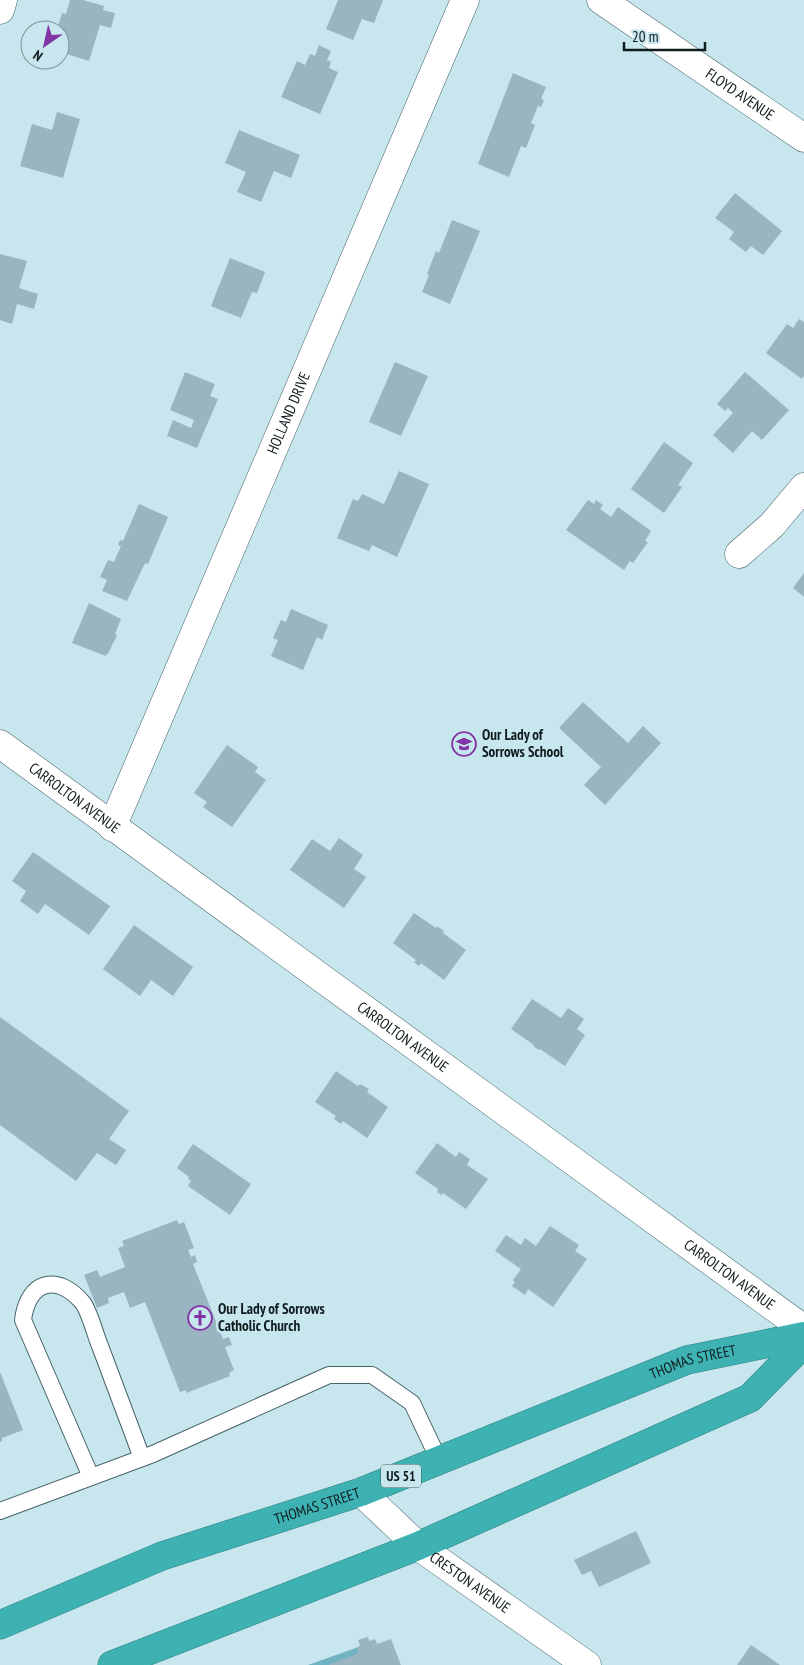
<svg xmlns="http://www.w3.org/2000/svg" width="804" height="1665" font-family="'PT Sans Narrow',sans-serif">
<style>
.forest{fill:#71b3c3}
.building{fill:#9bb4c2}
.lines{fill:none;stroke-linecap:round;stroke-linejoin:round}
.lane-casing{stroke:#476269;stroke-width:18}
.street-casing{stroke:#476269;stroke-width:29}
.highway-casing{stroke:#2e7e7f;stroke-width:29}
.lane{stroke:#fff;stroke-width:16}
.street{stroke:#fff;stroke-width:28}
.highway{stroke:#3eb2b3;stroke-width:28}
.labels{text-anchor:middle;stroke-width:5;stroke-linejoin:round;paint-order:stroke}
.shield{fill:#c7e6ee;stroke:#47595c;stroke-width:1}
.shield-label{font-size:14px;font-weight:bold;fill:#101c1e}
.street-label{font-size:15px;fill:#101c1e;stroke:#c7e6ee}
.poi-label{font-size:15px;font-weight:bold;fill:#101c1e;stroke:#c7e6ee;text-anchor:start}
</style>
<rect width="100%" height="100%" fill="#c7e6ee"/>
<!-- forest -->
<path class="forest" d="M364,1645L391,1665H308Z"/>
<!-- building -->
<g class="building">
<path d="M70,0H83L104,6L103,10L115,13L111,28L100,25L89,61L60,52L61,34L60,30H57L62,13L66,14Z"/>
<path d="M338,0H383L374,23L362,19L353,40L326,29Z"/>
<path d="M319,45L331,51L327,60L331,62L329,68L338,72L320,114L281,97L297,61L305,65L310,54L315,56Z"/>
<path d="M513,73L546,87L541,99L544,100L541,107L538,106L531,123L535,125L526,148L521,146L509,177L478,164Z"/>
<path d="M57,112L80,119L63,178L20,166L32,124L52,130Z"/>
<path d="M239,130L300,155L291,178L274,171L261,202L237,192L246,172L225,163Z"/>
<path d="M735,193L782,231L763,255L751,246L746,252L729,239L734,232L715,218Z"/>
<path d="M452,220L480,231L450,304L422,292L429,275L427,274L436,251L439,253Z"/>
<path d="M0,254L27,261L19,288L38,294L34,309L17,304L12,324L0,320Z"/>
<path d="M230,258L265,272L257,293L252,292L241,318L211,306Z"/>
<path d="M799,319L804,322V376L802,379L766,353L787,324L793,328Z"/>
<path d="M395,362L428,376L401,436L369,422Z"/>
<path d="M185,372L215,384L210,396L218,399L197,448L167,436L173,420L191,428L194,420L170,410Z"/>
<path d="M745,372L789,410L762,440L752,431L733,453L713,435L733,413L728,408L725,411L717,404Z"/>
<path d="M664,442L693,463L678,485L682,487L664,513L631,489Z"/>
<path d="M399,471L429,484L397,557L372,545L369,551L337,538L353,499L358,501L362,494L384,504Z"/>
<path d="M588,500L594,504L596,500L603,505L600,509L611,517L618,507L651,531L645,541L648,542L633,563L630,561L624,570L566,530Z"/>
<path d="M139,504L168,517L148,564L145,563L127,601L102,591L107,580L100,577L108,560L114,562L121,546L118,545L120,540L123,541Z"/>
<path d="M804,573V597L793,588Z"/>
<path d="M89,603L121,619L115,634L117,635L108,654L107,653L106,656L72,643Z"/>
<path d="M291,609L328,625L322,640L317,637L303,670L271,656L278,640L273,638L281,620L286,622Z"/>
<path d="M583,702L628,743L643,726L661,743L605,805L584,785L601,767L559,728Z"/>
<path d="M227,745L258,767L255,772L266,780L232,827L203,807L207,802L194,793Z"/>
<path d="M339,838L363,855L354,869L366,877L344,908L290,870L312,839L330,851Z"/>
<path d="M33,852L110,906L89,935L45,904L38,914L20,901L26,891L12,881Z"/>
<path d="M414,913L436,928L437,926L444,931L443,933L466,950L444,980L421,963L419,966L414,962L416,960L393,943Z"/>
<path d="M134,925L193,967L173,996L151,980L140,996L103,969Z"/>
<path d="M532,999L561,1018L568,1008L584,1019L577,1029L585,1035L565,1066L540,1049L539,1050L533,1046L534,1045L511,1029Z"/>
<path d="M0,1017L129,1111L109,1139L126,1150L116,1165L97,1153L76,1181L0,1125Z"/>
<path d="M336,1071L358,1086L360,1084L369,1089L367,1092L388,1107L367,1138L343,1121L341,1124L334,1119L336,1116L315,1102Z"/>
<path d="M437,1143L456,1157L459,1152L470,1159L467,1165L488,1179L466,1209L443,1193L441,1195L437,1192L438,1189L415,1173Z"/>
<path d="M193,1144L251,1184L230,1215L188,1186L191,1181L188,1179L189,1177L177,1168Z"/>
<path d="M177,1220L179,1224L184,1222L194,1248L188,1250L191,1257L195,1255L197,1262L193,1264L223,1339L229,1337L232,1345L225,1347L234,1370L229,1373L230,1376L186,1393V1390L180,1392L145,1302L130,1308L124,1292L108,1298L109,1303L97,1308L84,1275L97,1270L100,1277L125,1267L118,1248L124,1246L122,1241Z"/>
<path d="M550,1226L579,1245L575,1251L587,1259L553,1307L528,1289L525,1295L512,1286L515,1282L513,1280L521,1269L495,1251L506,1235L521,1245L525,1238L536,1246Z"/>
<path d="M0,1372L23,1430L2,1438V1441L0,1442Z"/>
<path d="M636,1531L651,1563L599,1587L591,1571L582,1575L574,1560Z"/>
<path d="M368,1637L369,1641L375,1639L377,1644L391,1639L401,1665H328L359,1653L357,1647L360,1646L358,1640Z"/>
<path d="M751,1645L780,1665H737Z"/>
</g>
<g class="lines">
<!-- lane casing -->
<g class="lane-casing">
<g id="lane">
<path d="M91,1477L23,1320C28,1280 58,1273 83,1303C90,1313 95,1334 100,1346C114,1384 128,1421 142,1458"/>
<path d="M0,1511L153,1454L329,1375H372L412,1403L439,1460"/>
</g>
</g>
<!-- street casing -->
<g class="street-casing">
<g id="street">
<path id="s1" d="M601,0L804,138"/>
<path d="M0,10L3,0"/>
<path d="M739,554L772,525L804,487"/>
<path id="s2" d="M0,744L804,1329"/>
<path id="s3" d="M112,827L465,0"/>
<path id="s4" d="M361,1492L418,1546L587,1665"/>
</g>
</g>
<!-- highway casing -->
<g class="highway-casing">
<g id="highway">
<path id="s5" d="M0,1625L162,1556L361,1492L687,1360L804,1336"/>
<path d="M112,1665L418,1546L750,1398L804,1343"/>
</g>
</g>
<!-- lane -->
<use href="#lane" class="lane"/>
<!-- street -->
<use href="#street" class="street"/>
<!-- highway -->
<use href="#highway" class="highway"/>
</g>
<!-- icons -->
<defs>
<g id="school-ring" transform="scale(1.25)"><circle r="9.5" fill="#c7e6ee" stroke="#8134a5" stroke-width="1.5"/><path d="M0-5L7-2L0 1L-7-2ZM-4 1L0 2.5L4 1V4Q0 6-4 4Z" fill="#8134a5"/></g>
<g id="church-ring" transform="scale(1.25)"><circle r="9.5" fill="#c7e6ee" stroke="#8134a5" stroke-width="1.5"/><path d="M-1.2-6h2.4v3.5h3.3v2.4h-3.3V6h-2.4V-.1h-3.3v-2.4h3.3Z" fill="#8134a5"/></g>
</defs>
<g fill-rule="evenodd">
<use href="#school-ring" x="464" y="744"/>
<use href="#church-ring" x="200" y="1318"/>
</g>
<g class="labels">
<!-- shield labels -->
<rect class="shield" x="381" y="1464.5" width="40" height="23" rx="4"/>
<g class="shield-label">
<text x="401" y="1481">US 51</text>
</g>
<!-- street labels -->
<g class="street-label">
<text dy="5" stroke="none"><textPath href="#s1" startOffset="168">FLOYD AVENUE</textPath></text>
<text dy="5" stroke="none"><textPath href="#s3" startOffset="450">HOLLAND DRIVE</textPath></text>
<text dy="5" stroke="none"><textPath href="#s2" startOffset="92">CARROLTON AVENUE</textPath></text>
<text dy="5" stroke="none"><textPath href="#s2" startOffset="498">CARROLTON AVENUE</textPath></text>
<text dy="5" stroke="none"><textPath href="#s2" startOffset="902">CARROLTON AVENUE</textPath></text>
<text dy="5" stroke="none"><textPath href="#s5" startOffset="742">THOMAS STREET</textPath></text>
<text dy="5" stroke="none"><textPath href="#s5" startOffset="339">THOMAS STREET</textPath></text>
<text dy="5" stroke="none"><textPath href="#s4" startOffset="142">CRESTON AVENUE</textPath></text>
</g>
<!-- poi labels -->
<g class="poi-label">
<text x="482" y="740">Our Lady of<tspan x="482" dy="17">Sorrows School</tspan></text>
<text x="218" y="1314">Our Lady of Sorrows<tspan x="218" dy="17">Catholic Church</tspan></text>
</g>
</g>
<!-- north arrow -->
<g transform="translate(45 45) rotate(214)"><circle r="24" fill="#c7e6ee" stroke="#7e959b"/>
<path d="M0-4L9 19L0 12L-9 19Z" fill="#8134a5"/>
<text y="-8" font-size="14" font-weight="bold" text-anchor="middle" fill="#101c1e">N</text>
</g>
<!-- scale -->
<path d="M624 42v8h81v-8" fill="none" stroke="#101c1e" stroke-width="2.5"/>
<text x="632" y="42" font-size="15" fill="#101c1e" stroke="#c7e6ee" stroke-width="4" paint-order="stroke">20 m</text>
</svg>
